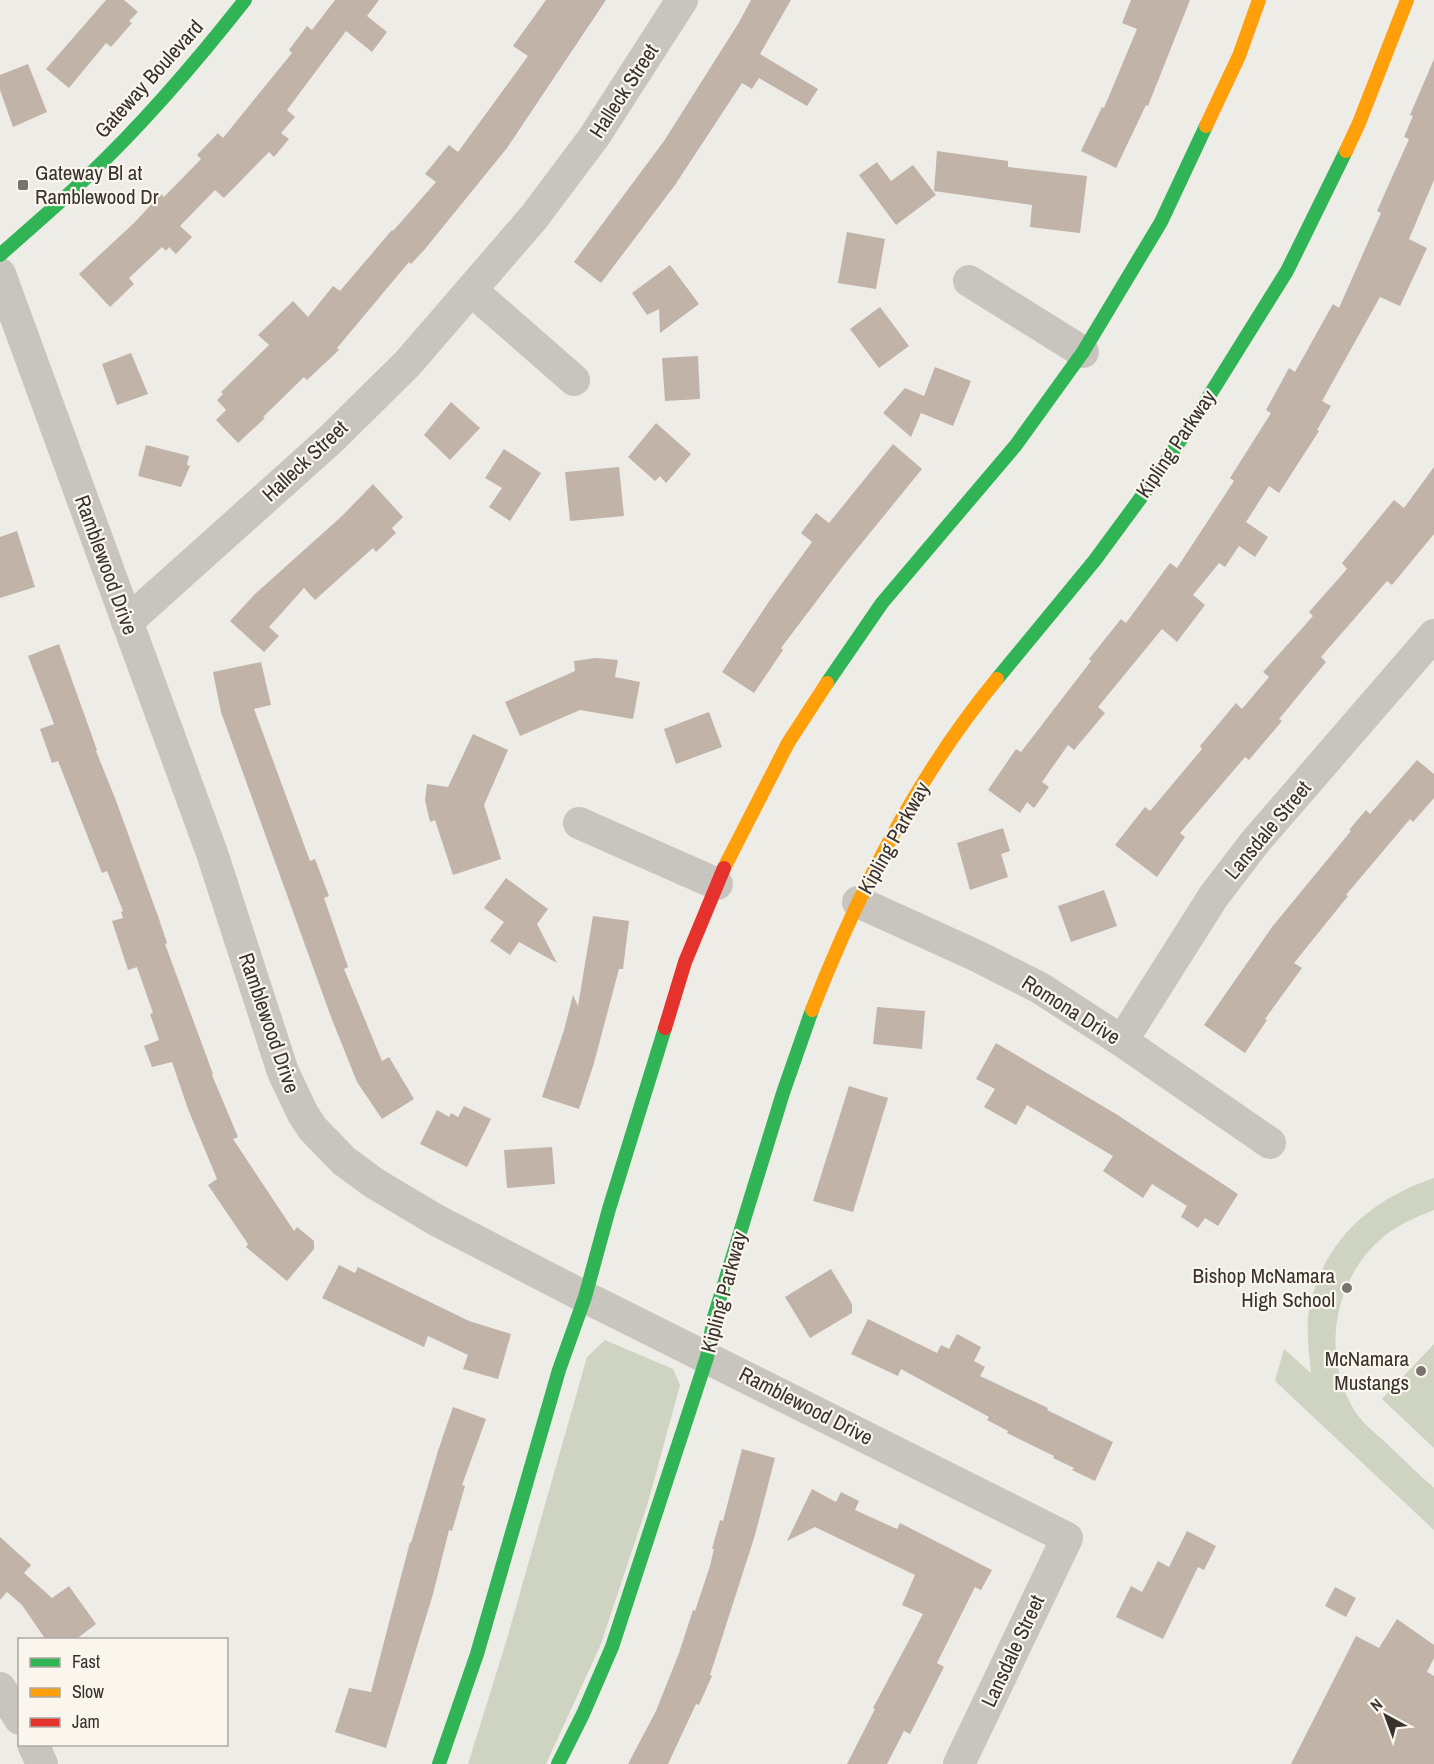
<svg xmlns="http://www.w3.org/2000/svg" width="1434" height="1764" font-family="'Archivo Narrow',sans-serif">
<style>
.green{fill:#ced4c1}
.building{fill:#c1b3a8}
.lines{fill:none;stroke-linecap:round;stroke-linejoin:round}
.street{stroke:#c8c4be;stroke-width:32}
.fast{stroke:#30b455;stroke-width:14}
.slow{stroke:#ff9f0a;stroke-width:14}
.jam{stroke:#e5322d;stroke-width:14}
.poi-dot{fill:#78736d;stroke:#faf6ee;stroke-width:2}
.labels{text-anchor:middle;stroke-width:4.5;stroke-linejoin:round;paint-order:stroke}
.street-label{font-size:21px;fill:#39322c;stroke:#faf6ee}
.poi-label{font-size:21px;fill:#39322c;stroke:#faf6ee;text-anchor:end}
</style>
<rect width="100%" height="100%" fill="#eeece6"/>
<!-- green -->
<g class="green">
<path d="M1434,1178V1210C1416,1217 1397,1225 1382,1238C1334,1279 1321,1353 1353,1408C1360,1421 1373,1431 1384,1441C1401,1457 1417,1473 1434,1488V1530L1275,1381L1284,1349L1311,1373C1309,1351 1305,1326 1310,1304C1326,1238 1372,1199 1434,1178Z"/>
<path d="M605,1340L673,1369L680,1385L647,1506L601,1644L546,1764H468L506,1642L587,1357Z"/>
<path d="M1434,1344V1448L1382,1399Z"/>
</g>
<!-- building -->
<g class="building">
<path d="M106,0H124L138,12L129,21L132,23L111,47L106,43L69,88L46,69Z"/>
<path d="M335,0H379L367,16L387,32L372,52L346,31L287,110L295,117L281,133L289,139L274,157L269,152L224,198L215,190L180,226L192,237L176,254L169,247L166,251L162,247L129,278L134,284L110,307L79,274L134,223L161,194L164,197L201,159L197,155L218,133L223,138L292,53L289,50L307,26L312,30Z"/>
<path d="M546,0H606L507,148L425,249L411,264L409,262L337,348L339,350L307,380L304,377L263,417L265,418L238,443L216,420L226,410L217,400L223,394L221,392L269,345L258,335L293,301L308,317L333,286L340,291L392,230L393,231L436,182L425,174L449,145L458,152L528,56L513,46Z"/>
<path d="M751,0H791L760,54L818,89L807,106L759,78L752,89L742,83L675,185L601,283L574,262L664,141L738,24Z"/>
<path d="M1131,0H1190L1148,106L1146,105L1116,168L1081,151L1102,107L1104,108L1137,29L1122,23Z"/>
<path d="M1434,59V180L1409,239L1427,248L1400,306L1380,297L1322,401L1331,406L1317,430L1319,431L1279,493L1269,486L1246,522L1268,537L1255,557L1239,546L1225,567L1219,563L1193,595L1205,605L1177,642L1162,629L1098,707L1105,713L1074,750L1068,745L1042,782L1049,787L1034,808L1027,802L1020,813L988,790L1016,749L1021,752L1091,661L1089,659L1121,619L1126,623L1170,563L1177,568L1234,481L1230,478L1271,413L1266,410L1289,368L1295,372L1333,304L1339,308L1381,213L1377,211L1409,139L1404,137L1413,116L1410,115Z"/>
<path d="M28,64L47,112L13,127L0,90V75Z"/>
<path d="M937,151L1008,161V167L1087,176L1080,233L1030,227L1032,205L934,191Z"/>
<path d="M877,162L891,181L913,165L936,195L896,225L859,175Z"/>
<path d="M847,232L885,239L876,289L838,283Z"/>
<path d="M670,265L699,304L660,333L659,309L647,315L632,293Z"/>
<path d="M880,307L909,346L879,368L850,329Z"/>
<path d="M131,353L148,394L117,405L102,364Z"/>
<path d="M698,356L700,399L665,401L662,358Z"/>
<path d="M935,367L971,381L953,426L921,413L911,437L883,413L905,388L924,396Z"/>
<path d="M451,402L480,428L450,460L424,435Z"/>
<path d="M656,423L691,454L666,483L660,476L655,481L628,457Z"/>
<path d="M893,444L922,469L843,566L781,648L783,650L754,693L722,672L770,600L812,542L801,533L816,513L829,523Z"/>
<path d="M146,445L189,456L187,465L190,466L181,487L138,476Z"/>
<path d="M504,449L541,473L510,521L489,507L502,488L485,478Z"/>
<path d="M619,467L624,516L570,521L565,472Z"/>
<path d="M1434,467V534L1392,585L1387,581L1321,657L1326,662L1279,719L1282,721L1249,760L1245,757L1180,833L1185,837L1157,877L1115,845L1145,807L1150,811L1202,749L1200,746L1236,703L1242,709L1269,677L1263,672L1313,616L1309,612L1347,569L1342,563L1394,500L1404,508Z"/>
<path d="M373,484L403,517L392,528L396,533L376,552L373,548L315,600L304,588L269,627L279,636L264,652L230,621L255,594L342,516Z"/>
<path d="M17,531L35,587L0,598V537Z"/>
<path d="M59,644L97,750L96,751L115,798L159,919L167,943L165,944L213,1074L212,1075L238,1137L233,1139L294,1231L297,1227L314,1241V1249L287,1281L246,1247L248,1244L208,1185L217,1179L188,1109L172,1062L152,1067L144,1046L159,1040L150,1014L153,1013L137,967L128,970L112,921L123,918L121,912L123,911L107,871L102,873L58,761L52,763L40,729L54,724L28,656Z"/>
<path d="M596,658L618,660L615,677L640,682L633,719L580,710L520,736L505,702L575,671L574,661Z"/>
<path d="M261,662L271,705L254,709L310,861L315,859L329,896L324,898L348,967L344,969L382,1061L389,1057L414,1099L382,1119L357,1082L331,1017L221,712L213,672Z"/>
<path d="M709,712L722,747L676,764L664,729Z"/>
<path d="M473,734L508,750L484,805L501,859L453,875L435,820L430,822L425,800L427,784L448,787Z"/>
<path d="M1417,760L1434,774V798L1413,822L1410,819L1346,895L1348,896L1294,963L1302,968L1265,1019L1267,1020L1245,1053L1204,1025L1272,927L1351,831L1349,830L1366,810L1370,814Z"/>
<path d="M1003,828L1010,851L1001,854L1008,877L970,890L957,843Z"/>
<path d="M506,878L548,909L537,924L557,963L519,942L510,955L490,941L504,922L484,908Z"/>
<path d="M1104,890L1117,926L1071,942L1058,906Z"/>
<path d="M593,916L629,921L623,969H619L594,1063L579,1109L542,1097L564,1030L573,995L578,1006Z"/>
<path d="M877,1007L925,1011L922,1049L873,1044Z"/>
<path d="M996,1043L1116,1114L1238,1194L1218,1226L1205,1218L1198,1228L1181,1217L1187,1206L1152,1184L1143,1198L1103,1171L1113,1156L1027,1105L1016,1125L984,1107L995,1089L976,1079Z"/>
<path d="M849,1086L888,1098L853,1212L813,1201Z"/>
<path d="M464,1106L491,1119L467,1167L420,1144L437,1110L449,1117L451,1113L458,1117Z"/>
<path d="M552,1147L555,1184L507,1188L504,1150Z"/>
<path d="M339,1265L355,1273L358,1267L469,1321L511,1334L498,1379L463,1369L468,1355L428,1336L424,1347L322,1298Z"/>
<path d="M831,1269L852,1304V1313L810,1338L785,1297Z"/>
<path d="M868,1319L937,1353L941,1345L949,1349L957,1334L981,1347L974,1361L985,1367L980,1376L1048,1408L1047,1410L1113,1442L1095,1481L1072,1470L1074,1468L1053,1458L1054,1456L1007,1433L1008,1431L987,1420L989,1417L901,1369L898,1376L851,1354Z"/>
<path d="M453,1407L486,1419L462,1485L465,1486L452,1531L449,1530L433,1594L386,1748L335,1732L349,1688L371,1692L410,1542L411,1543L438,1451Z"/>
<path d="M742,1449L775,1458L755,1535L710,1675L712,1676L699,1705L696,1704L668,1764H628L656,1711L679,1653L693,1610L695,1611L710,1566L714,1549H712L720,1520L723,1521Z"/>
<path d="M812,1489L836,1502L841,1492L859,1501L855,1510L897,1529L900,1523L992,1570L981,1590L975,1587L937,1663L944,1667L910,1734L904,1731L887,1764H847L875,1709L873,1708L923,1614L902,1605L915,1575L815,1527L787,1541Z"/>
<path d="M1187,1531L1216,1546L1204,1570L1198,1567L1163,1639L1116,1617L1131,1586L1142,1592L1158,1561L1169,1567Z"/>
<path d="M0,1537L31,1565L24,1573L52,1598L69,1586L96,1624L75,1640H46L22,1605L7,1592L0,1600Z"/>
<path d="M1335,1587L1356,1598L1346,1617L1325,1606Z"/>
<path d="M1397,1619L1434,1645V1658L1427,1672L1434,1676V1764H1291L1356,1636L1379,1648Z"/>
</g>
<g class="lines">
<!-- street -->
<g class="street">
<path d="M0,274L212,853L283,1072L303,1114L313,1129L344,1161L374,1183L436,1220L585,1297L1067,1538L959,1764"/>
<path d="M969,281L1083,352"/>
<path d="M471,290L574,380"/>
<path d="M127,622L330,440L408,363L534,217L594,137L682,0"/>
<path d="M579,823L717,884"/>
<path d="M858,902L977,956L1040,988L1122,1041L1270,1143"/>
<path d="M1122,1041L1213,897L1255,842L1434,635"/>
<path d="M0,1688L20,1719"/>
<path d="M33,1744L42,1764"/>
</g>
<!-- fast -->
<g class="fast">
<path d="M0,255C30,228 60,203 89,175C146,121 197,61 245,0"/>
<path d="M997,679L1095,560L1145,492L1196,417L1287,271L1346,151"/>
<path d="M827,683L882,603L1016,445L1083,352L1161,222L1206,126"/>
<path d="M439,1764L477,1654L559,1370L585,1297L609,1209L665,1028"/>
<path d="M558,1764L583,1714L612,1647L707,1357L714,1317L783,1093L812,1010"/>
</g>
<!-- slow -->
<g class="slow">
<path d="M1206,126L1239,56L1259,0"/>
<path d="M1346,151L1359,123L1407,0"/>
<path d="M724,868L788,743L827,683"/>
<path d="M812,1010C858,892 916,777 997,679"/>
</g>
<!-- jam -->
<path class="jam" d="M665,1028L685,962L724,868"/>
</g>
<!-- markers -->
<g class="poi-dot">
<rect x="17" y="179" width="12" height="12" rx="3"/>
<circle cx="1347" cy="1288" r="6"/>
<circle cx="1421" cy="1371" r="6"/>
</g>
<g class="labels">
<!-- street labels -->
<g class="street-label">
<text transform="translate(149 79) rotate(-48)" y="7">Gateway Boulevard</text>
<text transform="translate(624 91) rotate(-57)" y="7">Halleck Street</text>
<text transform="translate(1176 444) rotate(-56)" y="7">Kipling Parkway</text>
<text transform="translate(305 461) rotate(-43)" y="7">Halleck Street</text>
<text transform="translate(106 565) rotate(70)" y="7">Ramblewood Drive</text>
<text transform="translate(1268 830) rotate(-50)" y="7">Lansdale Street</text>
<text transform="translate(894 838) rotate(-61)" y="7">Kipling Parkway</text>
<text transform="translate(1071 1010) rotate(32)" y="7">Romona Drive</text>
<text transform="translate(269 1023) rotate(71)" y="7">Ramblewood Drive</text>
<text transform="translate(724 1292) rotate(-75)" y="7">Kipling Parkway</text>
<text transform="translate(806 1406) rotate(27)" y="7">Ramblewood Drive</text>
<text transform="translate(1013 1651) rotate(-65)" y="7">Lansdale Street</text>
</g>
<!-- poi labels -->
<g class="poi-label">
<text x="35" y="180" text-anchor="start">Gateway Bl at<tspan x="35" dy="24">Ramblewood Dr</tspan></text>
<text x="1335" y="1283">Bishop McNamara<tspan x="1335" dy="24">High School</tspan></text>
<text x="1409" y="1366">McNamara<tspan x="1409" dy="24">Mustangs</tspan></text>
</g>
</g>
<!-- legend -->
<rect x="18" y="1638" width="210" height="108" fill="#faf6ee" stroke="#ada8a0" stroke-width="1.5"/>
<rect x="30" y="1658" width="30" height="9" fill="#30b455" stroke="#ada8a0" stroke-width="1.5"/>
<text x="72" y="1668" font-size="18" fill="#39322c">Fast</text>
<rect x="30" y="1688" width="30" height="9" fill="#ff9f0a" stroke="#ada8a0" stroke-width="1.5"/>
<text x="72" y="1698" font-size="18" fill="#39322c">Slow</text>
<rect x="30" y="1718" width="30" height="9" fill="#e5322d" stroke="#ada8a0" stroke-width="1.5"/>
<text x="72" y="1728" font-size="18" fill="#39322c">Jam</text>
<!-- north arrow -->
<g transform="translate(1386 1716) rotate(319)" stroke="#faf6ee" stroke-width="4.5" paint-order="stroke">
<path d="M0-4.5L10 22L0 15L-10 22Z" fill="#39322c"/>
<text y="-9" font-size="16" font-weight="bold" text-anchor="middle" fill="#39322c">N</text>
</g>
</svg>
